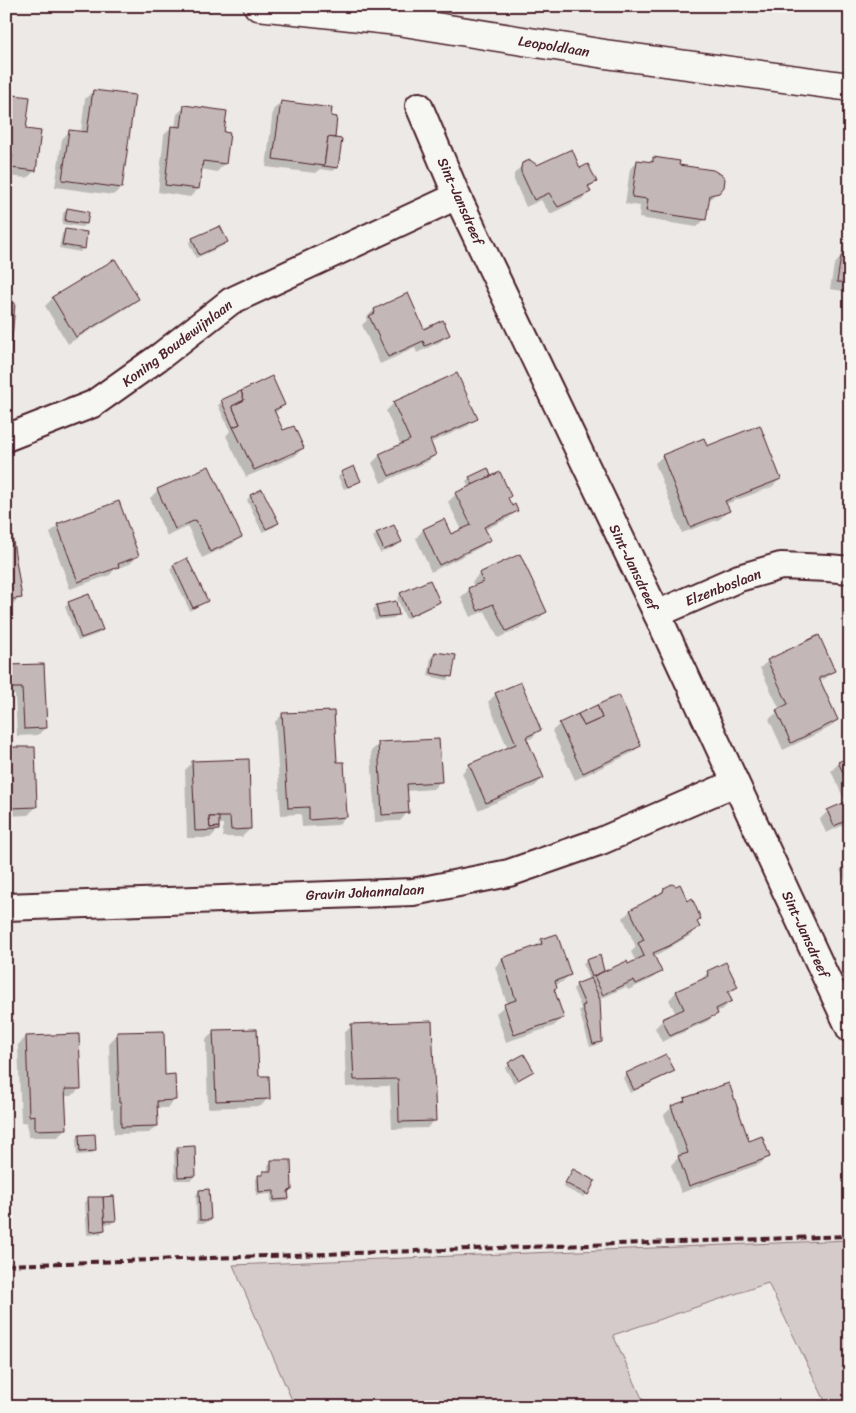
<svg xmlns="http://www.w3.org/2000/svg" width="856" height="1413" font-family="Sriracha,sans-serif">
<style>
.green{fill:#d4cbca;stroke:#8f757a}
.shadow{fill:#0003}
.building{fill:#c4b7b7;stroke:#4a1f2b}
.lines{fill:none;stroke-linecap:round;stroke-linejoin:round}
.street-casing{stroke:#4a1f2b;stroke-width:30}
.primary-casing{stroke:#4a1f2b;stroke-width:31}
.street{stroke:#f6f6f2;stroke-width:26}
.primary{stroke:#f6f6f2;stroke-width:28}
.rail{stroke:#4a1f2b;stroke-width:4;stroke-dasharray:8 4;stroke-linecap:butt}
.labels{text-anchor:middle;stroke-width:4.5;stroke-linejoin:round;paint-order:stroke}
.street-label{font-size:14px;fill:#4a1f2b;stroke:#f6f6f2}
</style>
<rect width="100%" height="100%" fill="#ece9e6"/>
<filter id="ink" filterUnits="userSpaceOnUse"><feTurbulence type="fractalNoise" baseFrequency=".02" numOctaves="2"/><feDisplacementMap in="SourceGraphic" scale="10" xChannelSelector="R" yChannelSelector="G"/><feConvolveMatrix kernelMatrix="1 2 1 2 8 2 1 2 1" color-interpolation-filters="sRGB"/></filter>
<g filter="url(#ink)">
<!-- green -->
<path class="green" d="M850,1240V1407H828L768,1283L613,1335L646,1407H295L233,1265Z"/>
<!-- shadow -->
<g class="shadow">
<path d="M93,91L121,188L113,195L55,187L62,139L70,131L81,132L85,99Z"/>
<path d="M6,95L25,130L35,171L27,178L6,176Z"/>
<path d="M281,102L330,117L337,167L333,171L320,169L315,173L266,167L273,110Z"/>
<path d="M185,107L223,134H228L224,164L217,172L201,169L198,189L190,197L158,192L164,135L172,127L175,128L177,114Z"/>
<path d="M654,158L678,166L717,192L704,197L715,195L707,201L705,219L697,227L639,218L640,206L625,204L630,169L638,161L649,163Z"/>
<path d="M525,162L536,167L580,169L595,182L588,189L590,192L582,199L550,214L541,200L526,207L514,180V174Z"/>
<path d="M67,210L86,223L82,227L62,224L63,213Z"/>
<path d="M65,230L83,248L80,252L59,248L62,234Z"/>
<path d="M193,239L226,242L223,246L196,258L189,243Z"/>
<path d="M850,239V292L830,289L834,265L841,257L843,245Z"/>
<path d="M115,260L138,299L130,306L68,344L45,306L53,298Z"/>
<path d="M374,310L423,330L448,335L440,342L417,353L415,348L380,364L362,325L367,320L366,318Z"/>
<path d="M456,375L476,418L468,426L430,443L435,455L427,462L381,483L372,463L380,455L401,446L386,411L394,403Z"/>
<path d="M241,393L284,405L274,414L282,432L303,448L295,456L246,477L226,436L230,431L218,405L222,402Z"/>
<path d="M706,447L780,479L772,487L726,504L728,511L720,519L682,533L655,463L663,456Z"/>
<path d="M487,470L491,478L507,498L512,508L517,510L509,518L484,530L489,540L481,547L431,572L416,538L423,530L443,521L450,536L462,530L448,502L456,494L469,488L466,481L470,478Z"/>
<path d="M342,473L359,480L356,484L344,489L338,477Z"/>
<path d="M158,490L240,537L232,544L202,558L188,527L167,536L150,498Z"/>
<path d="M262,491L278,523L274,527L262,532L247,500L250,496Z"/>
<path d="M58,525L138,556L130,564L115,569L110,575L70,589L50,533Z"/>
<path d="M377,534L400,542L397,546L380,553L373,537Z"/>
<path d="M6,538L20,597L12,605L6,606Z"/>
<path d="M519,556L545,612L538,620L498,638L485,611L470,617L461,597L469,590L474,587L472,582L479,574Z"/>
<path d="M186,560L206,600L190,611L170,569L173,566Z"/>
<path d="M429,581L439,602L435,605L406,619L397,598L401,595Z"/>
<path d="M69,603L101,630L98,634L78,641L65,607Z"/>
<path d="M377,606L397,614L394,618L375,620L373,609Z"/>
<path d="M435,653L451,676L447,680L428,676L431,657Z"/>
<path d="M768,661L834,670L826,678L819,681L837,720L829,728L783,750L769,719L780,710L760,668Z"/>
<path d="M43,665L46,727L38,735L17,736L15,695H6V668Z"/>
<path d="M496,694L540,730L532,738L526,740L543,778L535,786L478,810L462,773L469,765L508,749L488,702Z"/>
<path d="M283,714L345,817L338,825L302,827L301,814L281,815L275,722Z"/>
<path d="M560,724L640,745L632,753L575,780L552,731Z"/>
<path d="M379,744L441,781L433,789L406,791L407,813L400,821L375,822L371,751Z"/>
<path d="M10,749L36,807L28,815L6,816V752Z"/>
<path d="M850,758V822L826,833L820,819L828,811L846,803L831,771L838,764Z"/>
<path d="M193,762L250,829L242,837H223V824H218V830L210,838H187L185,770Z"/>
<path d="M850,862V892L840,870Z"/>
<path d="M664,889L696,923L699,927L691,935L653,957L660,971L652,979L628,990L626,987L598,1000L600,1041L597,1045L590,1047L579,1011L581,1008L573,989L577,985L589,980L583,964L587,961L603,971L598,975L636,962L631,952L636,947L623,918L630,911L656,897Z"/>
<path d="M542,940L570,975L562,982L555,985L556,988L553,990L562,1018L554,1026L506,1042L496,1013L507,1004L495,967L502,959L534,948Z"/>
<path d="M708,972L737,987L728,995L731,1001L723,1009L716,1012L708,1021L662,1042L655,1028L663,1020L676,1014L669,1000L676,992L700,981Z"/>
<path d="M352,1026L435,1120L427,1128L392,1129L390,1086L346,1087L344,1033Z"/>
<path d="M214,1032L258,1078L268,1098L261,1106L208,1108L206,1039Z"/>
<path d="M117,1034L164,1076L175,1100L167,1108H156V1126L149,1133L114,1134L113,1109L111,1110L109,1042Z"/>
<path d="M26,1037L80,1088L72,1096H64L65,1129L58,1137H28L27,1122L21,1123L18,1045Z"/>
<path d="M523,1055L532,1071L514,1083L505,1068Z"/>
<path d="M666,1055L673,1071L670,1074L630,1093L623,1078L626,1074Z"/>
<path d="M685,1099L748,1142L768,1157L760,1164L681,1193L671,1165L679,1157L664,1115L672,1107L679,1105Z"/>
<path d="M80,1136L94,1151L91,1154L77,1155L76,1140Z"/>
<path d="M178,1148L194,1176L191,1180H175L174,1152Z"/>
<path d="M271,1162L291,1190L287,1193V1199L284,1202L271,1203V1194L256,1195L255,1180L263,1172H268V1165Z"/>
<path d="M573,1171L587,1194L583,1197L563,1187Z"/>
<path d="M199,1191L209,1219L206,1223H197L196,1195Z"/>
<path d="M89,1199L114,1220L111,1224H103L104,1230L100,1234L87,1235L85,1202Z"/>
</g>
<!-- building -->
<g class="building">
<path d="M93,90L135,95L122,188L62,180L69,130L87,132Z"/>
<path d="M6,94L30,97L26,129L41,131L36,171L11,168L13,155L6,154Z"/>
<path d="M281,101L332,108L331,116L337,117L335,138L328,137L324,166L273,159Z"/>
<path d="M184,105L227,111L224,132L230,133L226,164L203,161L199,189L165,185L171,126L181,127Z"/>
<path d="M328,137L342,139L338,168L324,166Z"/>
<path d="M572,149L580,168L588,164L597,182L588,186L591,192L558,207L549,193L534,200L521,172V168L522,163L530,160L537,165Z"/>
<path d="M653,157L680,161L679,165L713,170L722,175L725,179L724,187L719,193L710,195L706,220L646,211L648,199L632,197L637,160L653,162Z"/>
<path d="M67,208L89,212L87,224L65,221Z"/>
<path d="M220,226L228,242L199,255L192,238Z"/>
<path d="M65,229L87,232L85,249L62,245Z"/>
<path d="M850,239V283L837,282L841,256H847Z"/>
<path d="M115,259L139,299L76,337L52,297Z"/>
<path d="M408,293L424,329L443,320L450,335L425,346L423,341L388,357L369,316L375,313L374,309Z"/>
<path d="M6,303H15L10,364H6Z"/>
<path d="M457,373L478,419L430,440L436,455L389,476L379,454L410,440L393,402Z"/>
<path d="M272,376L285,405L274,410L283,430L294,426L304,448L254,470L233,427L240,424L232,406L244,400L241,391Z"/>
<path d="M241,391L244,400L232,406L240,424L233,427L221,400Z"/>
<path d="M760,425L781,479L725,501L730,511L690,527L662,455L704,438L707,446Z"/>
<path d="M209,466L242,537L210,552L196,520L175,529L157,489Z"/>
<path d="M354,466L361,481L348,487L341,472Z"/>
<path d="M488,468L491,476L473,485L469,477Z"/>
<path d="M500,472L511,496L508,498L512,506L515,504L518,511L484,527L491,540L439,565L423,529L444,519L451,534L471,525L455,493Z"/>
<path d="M262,489L279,523L266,529L250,495Z"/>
<path d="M119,501L139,556L118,564L119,567L78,582L57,524Z"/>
<path d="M394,525L402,542L384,550L376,533Z"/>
<path d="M12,535L22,598L6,600V536Z"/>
<path d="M520,554L547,612L506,631L493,604L478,611L468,588L483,582L479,573Z"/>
<path d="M187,558L208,601L193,608L173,565Z"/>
<path d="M430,580L440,602L410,616L400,593Z"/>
<path d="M89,594L103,630L81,638L68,602Z"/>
<path d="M396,601L399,615L379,617L376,605Z"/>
<path d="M819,635L835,671L819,678L838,720L791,743L776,710L788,704L767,660Z"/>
<path d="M435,652L456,655L452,677L431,673Z"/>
<path d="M44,664L47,728L24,729L22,688H8L7,665Z"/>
<path d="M521,682L541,730L526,737L544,778L486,803L469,764L516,744L495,693Z"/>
<path d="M619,695L641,746L583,773L559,723L578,714L584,726L602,718L597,705Z"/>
<path d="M597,705L602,718L584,726L578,714Z"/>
<path d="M334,711L337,762H344L347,817L309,820V807L288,808L282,713Z"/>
<path d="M439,739L442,782L407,784L409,813L382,815L378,742Z"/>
<path d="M9,747H35L37,807L11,808V799H6V751H9Z"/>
<path d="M850,757V787L838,762Z"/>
<path d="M249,759L251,829L231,830L230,817H209L210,828L219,827V830L195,831L192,761Z"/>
<path d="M850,800V819L834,826L827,810Z"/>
<path d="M209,817H219V827L210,828Z"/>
<path d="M672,884L676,886L680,884L688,901L692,898L701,919L697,922L700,927L669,946L653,953L662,972L636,984L634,980L603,995L594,976L627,961L628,964L644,956L638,943L644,940L630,910L663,892L664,888Z"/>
<path d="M557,934L571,975L555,981L557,988L554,989L564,1018L514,1035L504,1004L516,1000L502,958L542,944L541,939Z"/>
<path d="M600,955L604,971L592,977L586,960Z"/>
<path d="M726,962L738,987L728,992L732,1001L716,1009L718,1014L670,1036L662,1019L684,1009L676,991L709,976L707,971Z"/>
<path d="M591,978L600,1000L602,1042L593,1044L582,1006L585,1005L576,984Z"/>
<path d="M432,1021L436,1121L399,1122L398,1079L354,1080L351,1024Z"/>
<path d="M257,1029L259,1076H269L270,1099L216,1101L213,1030Z"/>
<path d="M164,1031L165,1075L175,1074L176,1100L157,1101L158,1126L121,1127V1102L119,1103L117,1032Z"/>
<path d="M79,1034L81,1089H65L67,1129L35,1130V1115L29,1116L26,1036Z"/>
<path d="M524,1054L534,1071L518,1080L508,1063Z"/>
<path d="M666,1054L675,1071L634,1090L626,1073Z"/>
<path d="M729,1083L749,1141L762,1136L770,1157L689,1186L678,1156L688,1153L671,1106L685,1101L684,1098Z"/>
<path d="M95,1134L96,1151L80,1152L79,1135Z"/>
<path d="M195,1146L196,1176L178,1177L177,1147Z"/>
<path d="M271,1160H291L292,1190L288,1191L289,1199L274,1200V1191L259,1192L258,1175H263V1171H271Z"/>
<path d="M573,1169L595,1181L588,1195L565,1183Z"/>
<path d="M209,1189L211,1220H200L199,1190Z"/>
<path d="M114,1196L116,1221H104L103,1197Z"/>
<path d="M88,1197H103L105,1230L90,1232Z"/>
</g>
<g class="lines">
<!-- street casing -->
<g class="street-casing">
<g id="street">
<path d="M419,106L457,196L657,614L850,1029"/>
<path d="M6,438L93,404L162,355L231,301L457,196"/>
<path d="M657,614L739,578L781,566L828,568L850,570"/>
<path d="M6,907L413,892L509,873L601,841L735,783"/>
</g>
</g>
<!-- primary casing -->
<g class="primary-casing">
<path id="primary" d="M258,6L398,21L605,54L850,87"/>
</g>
<!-- street -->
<use href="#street" class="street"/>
<!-- primary -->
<use href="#primary" class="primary"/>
<!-- rail -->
<path class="rail" d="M6,1265L850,1236"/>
</g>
</g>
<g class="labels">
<!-- street labels -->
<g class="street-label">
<text transform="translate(554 46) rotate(9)" y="5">Leopoldlaan</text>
<text transform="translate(461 201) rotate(66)" y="5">Sint-Jansdreef</text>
<text transform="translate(177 343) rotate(-37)" y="5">Koning Boudewijnlaan</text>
<text transform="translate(634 567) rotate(64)" y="5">Sint-Jansdreef</text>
<text transform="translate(723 587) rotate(-21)" y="5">Elzenboslaan</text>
<text transform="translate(365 892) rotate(-3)" y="5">Gravin Johannalaan</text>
<text transform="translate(806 934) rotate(65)" y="5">Sint-Jansdreef</text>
</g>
</g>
<!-- margin -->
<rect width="856" height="1413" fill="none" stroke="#f6f6f2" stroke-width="25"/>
<rect x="12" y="12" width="831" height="1388" fill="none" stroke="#4a1f2b" stroke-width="2" filter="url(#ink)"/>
</svg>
